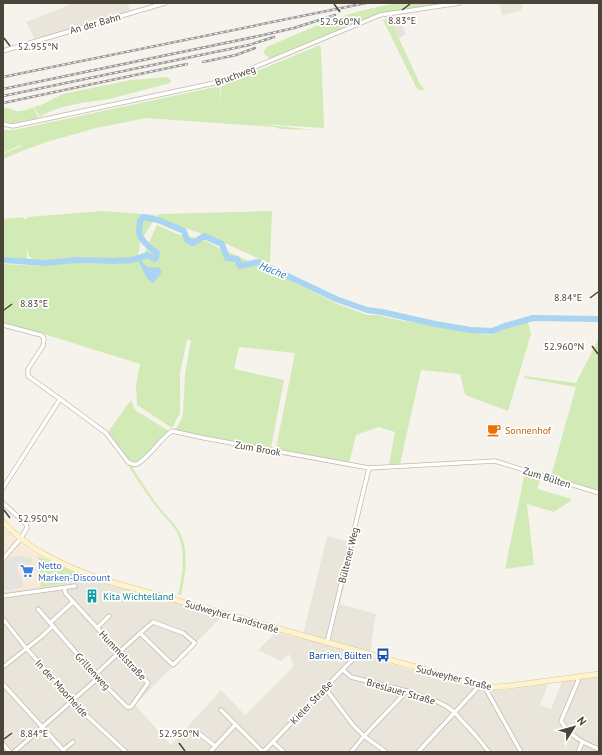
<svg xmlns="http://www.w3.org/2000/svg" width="602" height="755" font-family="'PT Sans',sans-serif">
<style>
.residential{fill:#eae5da}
.commercial{fill:#f7ead8}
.industrial{fill:#e6e2dd}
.green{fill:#d2eab5}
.parking{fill:#e5e3e0}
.water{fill:#a9d4f2}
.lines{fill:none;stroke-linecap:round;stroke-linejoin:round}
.river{stroke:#a9d4f2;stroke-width:6}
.street-casing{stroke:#c2bbae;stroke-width:5}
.secondary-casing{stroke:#d6c79b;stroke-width:6}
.street{stroke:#fff;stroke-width:3.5}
.secondary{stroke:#fff3cd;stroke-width:5}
.rail-casing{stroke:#9a9a9a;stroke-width:2.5}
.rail{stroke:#fff;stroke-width:1;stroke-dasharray:3;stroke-linecap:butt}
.ticks{fill:none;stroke:#4b4439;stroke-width:1.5}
.labels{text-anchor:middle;stroke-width:3.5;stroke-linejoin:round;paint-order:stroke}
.street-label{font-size:10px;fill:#4b4439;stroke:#fff}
.food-label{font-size:10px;fill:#c56008;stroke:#fff;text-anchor:start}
.shop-label{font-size:10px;fill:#366cbe;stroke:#fff;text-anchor:start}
.culture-label{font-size:10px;fill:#0d838f;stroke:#fff;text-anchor:start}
.transit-label{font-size:10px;fill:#164399;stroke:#fff;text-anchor:end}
.water-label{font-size:11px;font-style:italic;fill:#2e7ab2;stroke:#fff}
.ticks-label{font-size:10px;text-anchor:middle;fill:#4b4439;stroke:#fff;stroke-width:3.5;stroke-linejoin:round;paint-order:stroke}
</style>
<rect width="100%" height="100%" fill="#f6f3ec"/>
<!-- residential -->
<g class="residential">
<path d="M74,3H127L131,11L35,40L26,22Z"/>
<path d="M499,3H523L521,11L502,15Z"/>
<path d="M327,536L355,543L340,604L376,614L369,658L459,683L491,690H506L548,684L540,705L551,709L562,682L599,676V752H3V592L91,580L222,616L135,705L171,745L221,690L245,715L294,666L289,654L281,661L258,650L276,632L302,639Z"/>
</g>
<!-- commercial -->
<path class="commercial" d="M3,527L21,545L38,556L41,587L3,592Z"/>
<!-- industrial -->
<path class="industrial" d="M398,17L406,34L399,38L390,19Z"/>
<!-- green -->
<g class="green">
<path d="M400,3H456L389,12L274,58H269L264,54V51L267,47C310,28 353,9 400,3Z"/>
<path d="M390,19L420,84L425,90H419L416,87L383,20Z"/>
<path d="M320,45L321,50L324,128L260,124L314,130L280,129L275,127L146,118L96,128L47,142L27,149L3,159V154L22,146L20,144L21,145L3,153V130H14L18,143L14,130L220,86L221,105V86Z"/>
<path d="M168,77L171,81L170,83C151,88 132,93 113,98C89,103 61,103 40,117L34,107L41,105L63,94L131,80Z"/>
<path d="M33,107L39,118L9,124L3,123V108C10,108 10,109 16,111C22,112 28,109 33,107Z"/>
<path d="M103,211L155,215V217C151,226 143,235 140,244C139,248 140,253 137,256C130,263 90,258 79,257C69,257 36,264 30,257C25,252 27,229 26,221L27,259L3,258V219L23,217L26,220L27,217Z"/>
<path d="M272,211L270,264L212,237L164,221L159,219L157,215L159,214Z"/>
<path d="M157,225L177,234L202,239L219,248L269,270L335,303L367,315H379L388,318L433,326L490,335L505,328L528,322L531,334L508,411L465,395L460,374L421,370L400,464H389L395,432L379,427L356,435L349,464L277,449L276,448L295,353L239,347L234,369L284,380L271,448L175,430L182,418L183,414L185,374L191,340H187L180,373V413L172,428L137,405L136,385L140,364L44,334L3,324V264L44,266L76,263L113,264L132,262L142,258Z"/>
<path d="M599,338V491L551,476L576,387L524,378V376L576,383Z"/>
<path d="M131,400L135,410L169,431L139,460L134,462L129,460L108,432Z"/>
<path d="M126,462L130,465L134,466L133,469C143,483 152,499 163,512C169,519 175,524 179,531C190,550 185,576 181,595H178C183,574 187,547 175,529C169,520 161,514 155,505C144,491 135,476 126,462Z"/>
<path d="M525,472L541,478L537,489L572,499L569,502L554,512L527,504L534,565L505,569Z"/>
<path d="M38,556L91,580L41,587Z"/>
</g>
<!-- parking -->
<path class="parking" d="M23,555L24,558L31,557L32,564L17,566L19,575H21L23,588L3,591V565L9,558L11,560V557Z"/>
<!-- water -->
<path class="water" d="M140,256C144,267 148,269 159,267L162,271L160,275L153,283C144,278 143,268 138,260H132Z"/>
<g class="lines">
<!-- river -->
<path class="river" d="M3,260L45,263L77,260L113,261L132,260L147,255L154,259L156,258L157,253C151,249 139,239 139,231C139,228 140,225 140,221L143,217L158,220L184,231L187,240L193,243L204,236L222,244L227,258L237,259L240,266L258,262L336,299L367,310L382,312L435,324L471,330L492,331L505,326L533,318L599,319"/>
<!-- street casing -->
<g class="street-casing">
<g id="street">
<path d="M3,51L165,3"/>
<path d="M3,124L13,126L219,82L380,15L460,3"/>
<path d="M3,325L41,335L44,338L43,346L28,369V376L60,399L3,488"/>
<path d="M60,399L106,433L128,462C131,464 133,465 137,464C149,458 160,439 172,431L204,438L369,468L495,461L599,493"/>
<path d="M3,503L26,524L27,528L21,538L3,559"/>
<path d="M3,596L75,586"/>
<path d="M38,609L98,678L127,707H131L148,683L66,594L64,588"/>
<path d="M3,619L26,648L85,714L126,752"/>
<path d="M50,623L73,602"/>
<path d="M97,628L109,616"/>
<path d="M327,643L369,468"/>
<path d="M3,667L41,637L53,626"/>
<path d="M343,670L351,677L407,691L436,701L446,706L454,712L477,737L489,752"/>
<path d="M95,675C114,657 133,639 153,622L183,633L195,643L173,665L140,633"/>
<path d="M577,677L578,681L561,721C570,736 583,743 599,749"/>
<path d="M3,684L65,752"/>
<path d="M487,686V691L521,752"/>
<path d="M325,688L353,725L364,736L386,752"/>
<path d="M221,710L263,752"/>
<path d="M197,732L215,746"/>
<path d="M273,742L284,752"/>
<path d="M3,744L10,752"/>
<path d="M63,750L73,742"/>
<path d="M14,752L98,678"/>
<path d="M210,752L235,725"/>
<path d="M263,752L355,657L357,651"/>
<path d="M351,752L364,736L407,691"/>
<path d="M418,752L480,685"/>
<path d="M578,752L582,743"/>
</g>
</g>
<!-- secondary casing -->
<g class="secondary-casing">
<path id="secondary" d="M3,522C29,551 65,566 100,579L480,685L495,687L509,686L599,674"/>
</g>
<!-- street -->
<use href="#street" class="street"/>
<!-- secondary -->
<use href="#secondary" class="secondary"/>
<!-- rail casing -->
<g class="rail-casing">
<g id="rail">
<path d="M203,62L236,55L255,48"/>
<path d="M3,77L366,3"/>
<path d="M3,89L259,36L294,28L335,15"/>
<path d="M3,96L249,45L274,37"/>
<path d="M3,103L187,64"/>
</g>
</g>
<!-- rail -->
<use href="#rail" class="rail"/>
</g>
<!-- ticks -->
<path class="ticks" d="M334,4L340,12M402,10L410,4M4,38L10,46M590,298L598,292M4,310L12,304M592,346L598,354M4,510L10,518M4,739L12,733M179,743L185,751"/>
<!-- icons -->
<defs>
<g id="cafe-bare" transform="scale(1.08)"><path d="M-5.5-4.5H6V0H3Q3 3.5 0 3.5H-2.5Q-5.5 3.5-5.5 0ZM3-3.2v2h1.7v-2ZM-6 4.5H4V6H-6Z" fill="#e8710a" stroke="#fff" stroke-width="2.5" paint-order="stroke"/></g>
<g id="supermarket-bare" transform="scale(1.08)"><path d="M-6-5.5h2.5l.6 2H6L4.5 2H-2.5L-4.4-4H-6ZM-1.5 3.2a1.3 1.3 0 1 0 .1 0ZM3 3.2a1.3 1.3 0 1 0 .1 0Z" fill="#3f7fe0" stroke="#fff" stroke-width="2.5" paint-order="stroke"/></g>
<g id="building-bare" transform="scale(1.08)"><path d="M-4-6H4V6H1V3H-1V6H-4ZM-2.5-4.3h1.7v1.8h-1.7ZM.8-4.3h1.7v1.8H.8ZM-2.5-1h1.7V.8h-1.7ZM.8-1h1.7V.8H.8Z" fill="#0f9aa8" stroke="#fff" stroke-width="2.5" paint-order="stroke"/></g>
<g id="bus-bare" transform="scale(1.08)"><path d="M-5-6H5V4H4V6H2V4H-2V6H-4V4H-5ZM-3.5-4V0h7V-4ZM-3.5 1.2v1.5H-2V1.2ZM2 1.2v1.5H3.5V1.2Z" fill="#1a4fb4" stroke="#fff" stroke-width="2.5" paint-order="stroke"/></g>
</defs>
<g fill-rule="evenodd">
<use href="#cafe-bare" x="494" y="430"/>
<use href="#supermarket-bare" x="27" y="571"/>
<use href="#building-bare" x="92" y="596"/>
<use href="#bus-bare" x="383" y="655"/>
</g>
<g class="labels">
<!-- street labels -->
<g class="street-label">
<text transform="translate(95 23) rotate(-16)" y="4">An der Bahn</text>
<text transform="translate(235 75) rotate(-20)" y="4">Bruchweg</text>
<text transform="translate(258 448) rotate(10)" y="4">Zum Brook</text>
<text transform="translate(547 477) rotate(17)" y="4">Zum Bülten</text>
<text transform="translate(348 555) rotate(-76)" y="4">Bültener Weg</text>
<text transform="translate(232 616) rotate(16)" y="4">Sudweyher Landstraße</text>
<text transform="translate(123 655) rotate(47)" y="4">Hummelstraße</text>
<text transform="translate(93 671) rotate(47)" y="4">Grillenweg</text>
<text transform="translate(454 677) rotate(14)" y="4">Sudweyher Straße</text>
<text transform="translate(62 688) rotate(48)" y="4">In der Moorheide</text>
<text transform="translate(401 691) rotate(16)" y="4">Breslauer Straße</text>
<text transform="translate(311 702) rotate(-46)" y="4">Kieler Straße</text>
</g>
<!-- food labels -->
<g class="food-label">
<text x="505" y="434">Sonnenhof</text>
</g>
<!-- shop labels -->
<g class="shop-label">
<text x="38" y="569">Netto<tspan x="38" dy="12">Marken-Discount</tspan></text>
</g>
<!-- culture labels -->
<g class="culture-label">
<text x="103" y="600">Kita Wichtelland</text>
</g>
<!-- transit labels -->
<g class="transit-label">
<text x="372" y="659">Barrien, Bülten</text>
</g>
<!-- water labels -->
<g class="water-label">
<text transform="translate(273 270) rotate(22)" y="4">Hache</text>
</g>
</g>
<g class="ticks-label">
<text x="402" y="24">8.83°E</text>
<text x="340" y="25">52.960°N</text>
<text x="38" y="50">52.955°N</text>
<text x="568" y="301">8.84°E</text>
<text x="34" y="307">8.83°E</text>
<text x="564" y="350">52.960°N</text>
<text x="38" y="522">52.950°N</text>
<text x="179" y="737">52.950°N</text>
<text x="34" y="737">8.84°E</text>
</g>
<!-- border -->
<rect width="602" height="755" fill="none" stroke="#4b4439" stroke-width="8"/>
<!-- north arrow -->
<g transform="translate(574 727) rotate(53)" stroke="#ffffff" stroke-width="3" paint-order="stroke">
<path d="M0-3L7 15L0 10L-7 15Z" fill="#4b4439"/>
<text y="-6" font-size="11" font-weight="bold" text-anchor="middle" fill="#4b4439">N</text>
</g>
</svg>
